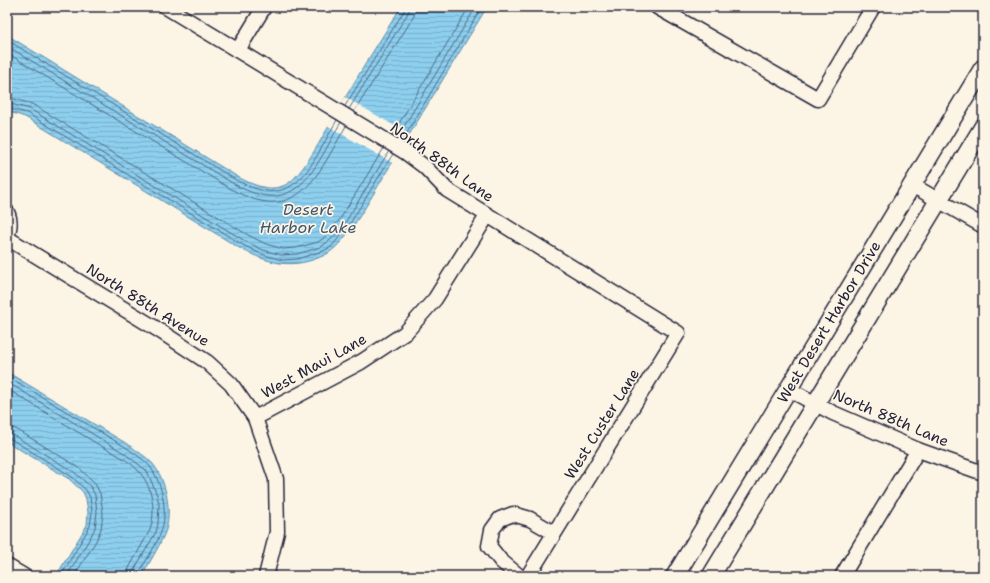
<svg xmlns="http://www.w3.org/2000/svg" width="990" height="583" font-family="'Shantell Sans',sans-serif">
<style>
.water{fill:url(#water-rules);stroke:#628aa6}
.pier{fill:#fcf5e5}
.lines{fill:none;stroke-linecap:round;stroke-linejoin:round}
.shore{stroke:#4d6783;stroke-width:1}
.minor-casing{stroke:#22223b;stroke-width:17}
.tertiary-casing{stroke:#22223b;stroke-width:20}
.minor{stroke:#fcf5e5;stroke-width:14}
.tertiary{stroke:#fcf5e5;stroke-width:17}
.labels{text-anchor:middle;stroke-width:3.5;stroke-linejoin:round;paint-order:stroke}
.street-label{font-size:15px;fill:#22223b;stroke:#fcf5e5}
.water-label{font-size:16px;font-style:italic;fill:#425671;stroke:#fcf5e5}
</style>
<defs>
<pattern id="water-rules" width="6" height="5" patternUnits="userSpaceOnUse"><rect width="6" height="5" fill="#8dcfee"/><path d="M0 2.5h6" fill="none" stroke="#79b1cd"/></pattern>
</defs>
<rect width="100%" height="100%" fill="#fcf5e5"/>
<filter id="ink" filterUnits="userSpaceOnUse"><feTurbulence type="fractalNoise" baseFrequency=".025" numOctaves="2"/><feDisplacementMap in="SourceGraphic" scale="8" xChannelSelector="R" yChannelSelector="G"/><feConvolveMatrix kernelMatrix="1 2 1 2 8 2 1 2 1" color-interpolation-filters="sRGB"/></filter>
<g filter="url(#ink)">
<!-- water -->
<g class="water">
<path d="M401,7H487C455,59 424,111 392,163C377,186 348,244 325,255C293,270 270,264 241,249L25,117L7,111V35L238,177C253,185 271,193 287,184C306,173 332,118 345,98C363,67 382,37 401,7Z"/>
<path d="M7,372L129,445C137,451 147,457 153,464C167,481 173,516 164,535C158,549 149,563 142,576H56L87,525L88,512L86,499L83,492L69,479L7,442Z"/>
</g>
<!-- pier -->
<path class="pier" d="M345,97L412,136L394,164L328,126Z"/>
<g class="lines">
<!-- shore -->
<g class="shore">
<path d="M7,40L236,180C297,214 311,164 337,120"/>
<path d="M7,46L234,184C297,220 314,169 341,122"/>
<path d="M7,53L231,189C298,227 317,176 346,126"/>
<path d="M7,97L32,104L248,235L266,244L283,249L296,248L318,242L324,238L340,219L384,148"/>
<path d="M7,103L30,109L245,241L263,250L282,255L297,254L321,247L334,237L345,223L389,151"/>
<path d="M345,106L404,11V7"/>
<path d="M7,108L27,113L243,245L261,254L282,260L297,259L323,251L331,247L337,240L349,225L393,154"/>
<path d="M349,109L408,13L410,7"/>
<path d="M354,112L414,16L416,7"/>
<path d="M392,135L469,7"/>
<path d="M397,138L476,7"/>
<path d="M402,141L482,7"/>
<path d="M7,376L127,448C135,454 145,460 151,468C163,485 168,513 161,532C156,546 146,560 139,573L138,576"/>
<path d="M7,382L124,453L147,471L157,495L159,504L158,524L156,532L134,570L133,576"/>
<path d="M7,389C37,407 66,425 96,443C111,452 131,460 141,474C153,489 156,512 150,530L129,568L127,576"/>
<path d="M7,427L16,429L78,467L94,482L100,493L103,513L101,529L96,541L74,576"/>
<path d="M7,433L13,435L74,472L90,486L95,495L97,512L95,528L90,538L67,576"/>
<path d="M7,439H11L71,476L86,490L90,497L92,512L90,526L61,576"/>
</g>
<!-- minor casing -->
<g class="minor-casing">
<g id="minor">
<path d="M166,7L405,152L425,167L447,190L678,333L528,576"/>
<path d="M657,7L818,99L873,7"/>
<path d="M238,50L264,7"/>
<path d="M912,185L983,226"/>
<path d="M7,212C11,221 10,227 7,236"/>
<path d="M7,238L157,329L207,362L231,384L255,418"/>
<path d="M788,389L833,413L918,450L983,473"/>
<path d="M7,566L24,576"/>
<path d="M266,576L277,532L276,479L255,418L361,362L405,333L435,299L487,216"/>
<path d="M519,576L501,561L489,546L492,530L500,519L513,514L530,519L554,533"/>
<path d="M842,576L918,450"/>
</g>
</g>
<!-- tertiary casing -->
<g class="tertiary-casing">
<g id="tertiary">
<path d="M675,576L983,68"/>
<path d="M711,576L983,127"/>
</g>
</g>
<!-- minor -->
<use href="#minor" class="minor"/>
<!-- tertiary -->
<use href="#tertiary" class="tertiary"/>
</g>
</g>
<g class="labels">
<!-- street labels -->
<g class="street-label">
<text transform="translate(442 162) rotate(36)" y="5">North 88th Lane</text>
<text transform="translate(148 305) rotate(32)" y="5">North 88th Avenue</text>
<text transform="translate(829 322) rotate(-59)" y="5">West Desert Harbor Drive</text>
<text transform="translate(314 366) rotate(-29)" y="5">West Maui Lane</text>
<text transform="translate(891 418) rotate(23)" y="5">North 88th Lane</text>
<text transform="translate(602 424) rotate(-58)" y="5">West Custer Lane</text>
</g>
<!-- water labels -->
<g class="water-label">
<text x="308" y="215">Desert<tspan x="308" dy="18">Harbor Lake</tspan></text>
</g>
</g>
<!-- margin -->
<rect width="990" height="583" fill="none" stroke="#fcf5e5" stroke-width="24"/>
<rect x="12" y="12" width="966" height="559" fill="none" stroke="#22223b" stroke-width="1.5" filter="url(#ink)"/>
</svg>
